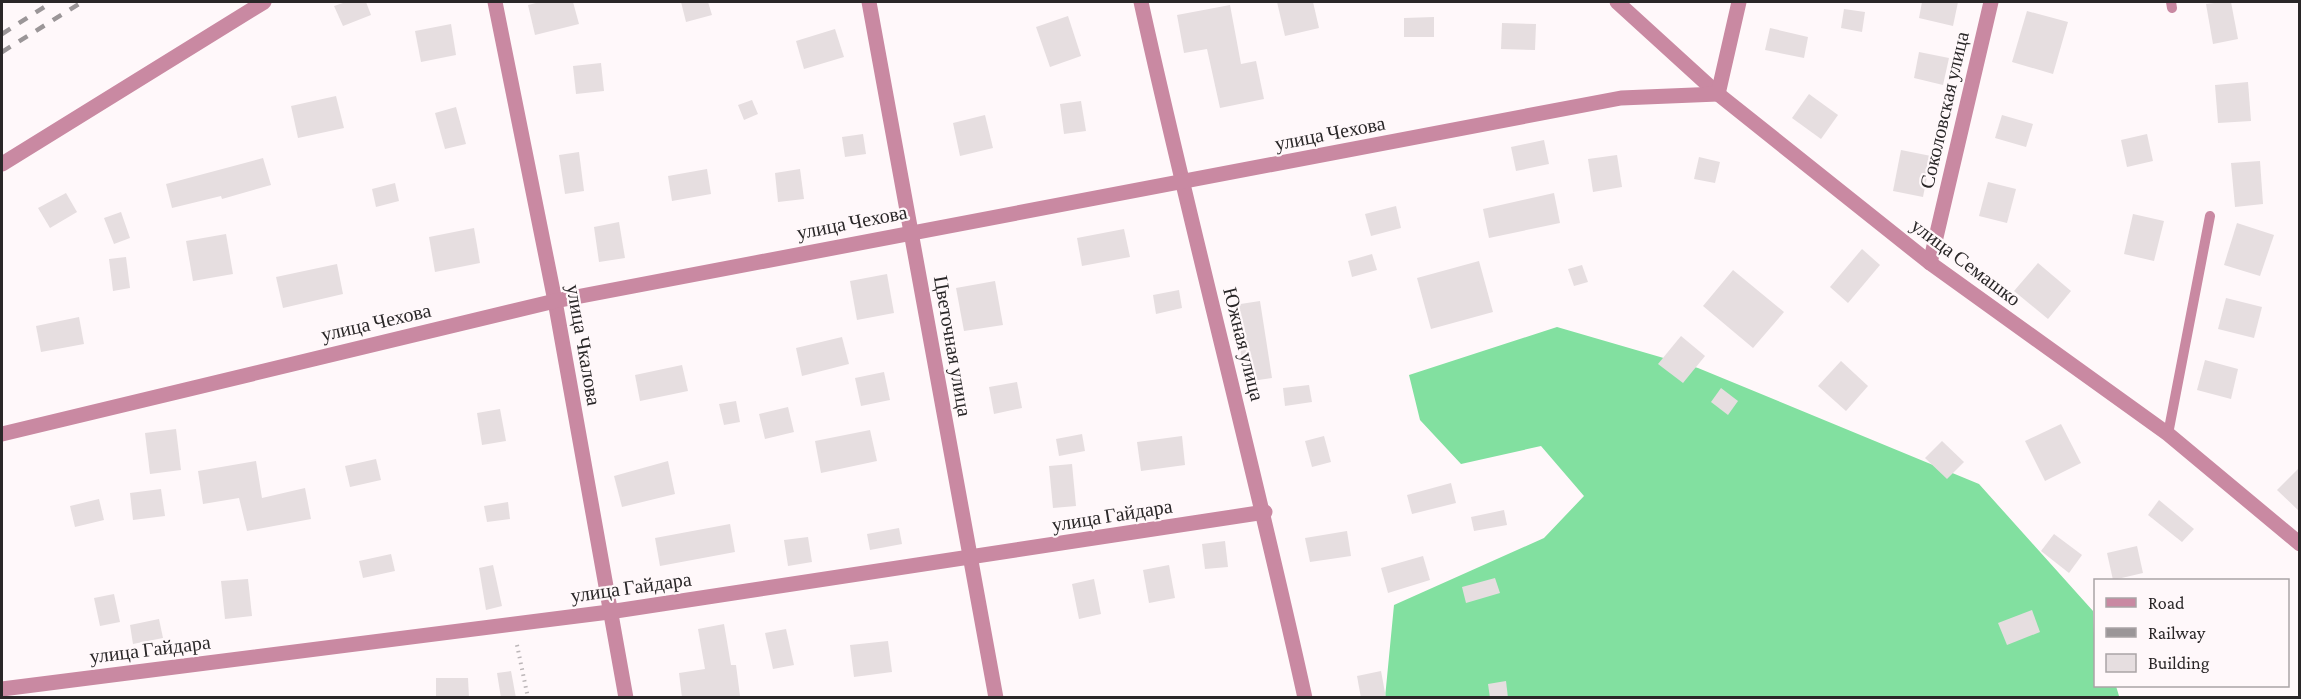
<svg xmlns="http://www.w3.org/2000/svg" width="2301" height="699" font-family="'Crimson Pro',serif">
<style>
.forest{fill:#82e0a0}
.building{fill:#e6dee0}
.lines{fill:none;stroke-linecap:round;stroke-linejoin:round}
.path{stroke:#bcb6b8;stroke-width:4;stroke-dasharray:1.5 4.5;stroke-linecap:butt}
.lane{stroke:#c989a2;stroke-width:10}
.street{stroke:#c989a2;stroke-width:15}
.rail{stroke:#9b9698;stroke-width:4.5;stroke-dasharray:10 10;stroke-linecap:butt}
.labels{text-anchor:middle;stroke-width:4.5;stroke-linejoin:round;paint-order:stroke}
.street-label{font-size:20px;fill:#2a2728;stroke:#fff8fa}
</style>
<rect width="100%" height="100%" fill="#fff8fa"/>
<!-- forest -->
<path class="forest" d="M1557,327L1698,368L1979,484L2093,611L2096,686H2116L2119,696L1385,698L1394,605L1544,538L1584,496L1541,446L1461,464L1420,420L1409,375Z"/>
<!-- building -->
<g class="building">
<path d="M346,2H366L371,15L343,26L334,6Z"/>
<path d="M540,2H573L579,24L535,35L528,5Z"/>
<path d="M681,2H708L712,15L686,22Z"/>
<path d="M1277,2H1313L1319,28L1285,36Z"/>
<path d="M1922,2H1958L1953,26L1919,18Z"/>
<path d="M2222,2H2231L2238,39L2213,44L2206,4Z"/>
<path d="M1230,5L1241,64L1256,61L1264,99L1220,108L1207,49L1184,53L1177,15Z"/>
<path d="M1844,9L1865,12L1862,32L1841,28Z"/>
<path d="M2027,11L2068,22L2053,74L2012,62Z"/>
<path d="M1068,16L1081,56L1050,67L1036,27Z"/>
<path d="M1434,17V37H1404V18Z"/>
<path d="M1502,23L1536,24L1535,50L1501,49Z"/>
<path d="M451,24L456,55L421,62L415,31Z"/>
<path d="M1770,28L1808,37L1804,58L1765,50Z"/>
<path d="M835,29L844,57L804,69L796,41Z"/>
<path d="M1919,52L1949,58L1943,85L1914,78Z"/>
<path d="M601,63L604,91L576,94L573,66Z"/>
<path d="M2248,82L2251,121L2218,123L2215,85Z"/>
<path d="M1809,94L1838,115L1821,139L1792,118Z"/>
<path d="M336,96L344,128L298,138L291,106Z"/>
<path d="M752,100L758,114L744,120L738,105Z"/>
<path d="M1081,101L1086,131L1064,134L1060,104Z"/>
<path d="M456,107L466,144L445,149L435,113Z"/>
<path d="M985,115L993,148L960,156L953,123Z"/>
<path d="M2002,115L2033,124L2026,147L1995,138Z"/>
<path d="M863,134L866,154L845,157L842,137Z"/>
<path d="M2147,134L2153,161L2127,167L2121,140Z"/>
<path d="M1544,140L1549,164L1516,171L1511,147Z"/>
<path d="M1901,150L1931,156L1923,197L1893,191Z"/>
<path d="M579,152L584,191L565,194L559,155Z"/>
<path d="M1617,155L1622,187L1593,192L1588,159Z"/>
<path d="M1699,157L1720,162L1715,183L1694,179Z"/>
<path d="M263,158L271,185L222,199L221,196L172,208L166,184Z"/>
<path d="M2260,161L2263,204L2235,207L2231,163Z"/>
<path d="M707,169L711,194L672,201L668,176Z"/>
<path d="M800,169L804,199L778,202L775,173Z"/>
<path d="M1988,182L2016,189L2007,223L1979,216Z"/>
<path d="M395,183L399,201L376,207L372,189Z"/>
<path d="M66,193L77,212L50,228L38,208Z"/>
<path d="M1554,193L1560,223L1489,238L1483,209Z"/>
<path d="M1396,206L1401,228L1371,236L1365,214Z"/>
<path d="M121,212L130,238L114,244L104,218Z"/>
<path d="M2133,214L2164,221L2154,261L2124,254Z"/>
<path d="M619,222L625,258L599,262L594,227Z"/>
<path d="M2237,223L2274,235L2260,276L2224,265Z"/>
<path d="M474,228L480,263L435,272L429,237Z"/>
<path d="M1124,229L1130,257L1082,266L1077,238Z"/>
<path d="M226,234L233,274L193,281L186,241Z"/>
<path d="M1862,249L1880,265L1848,303L1830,287Z"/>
<path d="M1372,254L1377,270L1352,277L1348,261Z"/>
<path d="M126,257L130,288L113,291L109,259Z"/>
<path d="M1479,261L1493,312L1431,329L1417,278Z"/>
<path d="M2038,263L2071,291L2048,319L2014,291Z"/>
<path d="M337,264L343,294L283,308L276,277Z"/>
<path d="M1582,265L1588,282L1574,286L1568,269Z"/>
<path d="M1733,270L1784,312L1753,348L1703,306Z"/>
<path d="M887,274L894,313L857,320L850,281Z"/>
<path d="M995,281L1003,325L964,331L956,288Z"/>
<path d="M1179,290L1182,308L1156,314L1153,295Z"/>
<path d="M2226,298L2262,307L2254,338L2218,329Z"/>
<path d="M1260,301L1272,378L1245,382L1234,305Z"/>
<path d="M79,317L84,344L41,352L36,326Z"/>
<path d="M1681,336L1705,356L1683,383L1658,364Z"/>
<path d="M842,337L849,364L802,376L796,348Z"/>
<path d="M2205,360L2238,369L2231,399L2197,390Z"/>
<path d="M1841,361L1868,386L1846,411L1818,386Z"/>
<path d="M682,365L688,391L640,401L635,375Z"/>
<path d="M884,372L890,400L861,406L855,378Z"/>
<path d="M1017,382L1022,408L994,414L989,387Z"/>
<path d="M1309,385L1312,402L1285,406L1283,388Z"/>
<path d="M1721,388L1738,401L1728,415L1711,402Z"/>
<path d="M736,401L740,422L724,425L719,404Z"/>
<path d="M788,407L794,432L765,439L759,414Z"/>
<path d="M500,409L506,441L482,445L477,413Z"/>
<path d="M2061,424L2081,463L2045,481L2025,441Z"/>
<path d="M176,429L181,470L150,474L145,433Z"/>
<path d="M870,430L877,461L821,473L815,441Z"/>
<path d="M1082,434L1085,451L1059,456L1056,439Z"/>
<path d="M1182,436L1185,465L1141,471L1137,442Z"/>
<path d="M1324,436L1331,462L1312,467L1305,441Z"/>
<path d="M1942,441L1964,462L1947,479L1925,458Z"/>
<path d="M376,459L381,480L350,487L345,466Z"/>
<path d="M256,461L262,498L305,488L311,519L247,531L239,498L203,504L198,471Z"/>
<path d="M668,461L675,494L622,507L614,476Z"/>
<path d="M1072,464L1076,506L1053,508L1049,466Z"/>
<path d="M2300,467V512L2277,490Z"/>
<path d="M1451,483L1456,503L1412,514L1407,495Z"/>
<path d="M161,489L165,516L133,520L130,493Z"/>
<path d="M99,499L104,520L75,527L70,506Z"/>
<path d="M2159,500L2194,529L2182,542L2148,515Z"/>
<path d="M508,502L510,519L487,522L484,506Z"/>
<path d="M1504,510L1507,525L1474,531L1471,517Z"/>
<path d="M730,524L735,552L660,566L655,538Z"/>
<path d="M899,528L902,544L870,550L867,534Z"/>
<path d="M1347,531L1351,556L1310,562L1305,538Z"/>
<path d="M2054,534L2082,555L2069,573L2041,551Z"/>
<path d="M808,537L812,562L788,566L784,540Z"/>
<path d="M1225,541L1228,567L1205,569L1202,544Z"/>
<path d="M2137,546L2143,573L2113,580L2107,553Z"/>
<path d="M391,554L395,571L363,578L359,561Z"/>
<path d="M1423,556L1430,580L1388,593L1381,568Z"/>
<path d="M493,565L502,606L486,610L479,568Z"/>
<path d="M1169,565L1175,598L1149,603L1143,570Z"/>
<path d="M1495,578L1500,593L1466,603L1462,587Z"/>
<path d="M248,579L252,616L225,619L221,581Z"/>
<path d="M1094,579L1101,614L1079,619L1072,584Z"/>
<path d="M114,594L120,622L100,626L94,598Z"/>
<path d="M2032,610L2040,632L2007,645L1998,623Z"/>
<path d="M159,619L163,638L133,644L130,625Z"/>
<path d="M724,624L731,665H736L740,696L682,698L679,673L705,669L698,629Z"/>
<path d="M786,629L794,665L773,669L765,633Z"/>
<path d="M888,641L892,672L854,677L850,645Z"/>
<path d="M511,671L516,698H501L497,673Z"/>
<path d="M1381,671L1386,698H1361L1357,676Z"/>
<path d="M436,678H468L469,698H436Z"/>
<path d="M1506,681L1508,698H1490L1488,684Z"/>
</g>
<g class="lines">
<!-- path -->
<path class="path" d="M517,645L528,698"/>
<!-- lane -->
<g class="lane">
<path d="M2171,2L2172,8"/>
<path d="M2168,434L2210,216"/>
</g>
<!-- street -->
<g class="street">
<path d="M495,2L555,301L626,698"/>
<path d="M869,2L996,698"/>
<path d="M1141,2C1192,234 1254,465 1305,698"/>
<path d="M1617,2L1718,94L1930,263L2168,434L2300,544"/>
<path d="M2,164L264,2"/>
<path d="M1930,263L1991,2"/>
<path d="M2,434L555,301L1621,98L1718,94L1739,2"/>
<path d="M2,689L609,612L1265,512"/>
</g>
<!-- rail -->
<g class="rail">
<path d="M2,34L52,2"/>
<path d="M2,52L82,2"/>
</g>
</g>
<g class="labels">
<!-- street labels -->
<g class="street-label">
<text transform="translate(1944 110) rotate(-77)" y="7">Соколовская улица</text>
<text transform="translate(1330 133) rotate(-11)" y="7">улица Чехова</text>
<text transform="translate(852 222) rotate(-11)" y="7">улица Чехова</text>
<text transform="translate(1966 262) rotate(37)" y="7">улица Семашко</text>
<text transform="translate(376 322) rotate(-13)" y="7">улица Чехова</text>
<text transform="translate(1244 344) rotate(76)" y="7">Южная улица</text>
<text transform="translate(584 345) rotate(80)" y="7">улица Чкалова</text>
<text transform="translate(953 346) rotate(80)" y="7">Цветочная улица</text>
<text transform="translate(1112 515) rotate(-9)" y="7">улица Гайдара</text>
<text transform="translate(631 587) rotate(-8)" y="7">улица Гайдара</text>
<text transform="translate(150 649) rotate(-7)" y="7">улица Гайдара</text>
</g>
</g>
<!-- border -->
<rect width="2301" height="699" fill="none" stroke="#2a2728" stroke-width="6"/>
<!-- legend -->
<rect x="2094" y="579" width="195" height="108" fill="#fff8fa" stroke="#aaa4a6" stroke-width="1.5"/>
<rect x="2106" y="598" width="30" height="9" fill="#c989a2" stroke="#aaa4a6" stroke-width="1.5"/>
<text x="2148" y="609" font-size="18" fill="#2a2728">Road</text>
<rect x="2106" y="628" width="30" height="9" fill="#9b9698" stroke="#aaa4a6" stroke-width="1.5"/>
<text x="2148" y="639" font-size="18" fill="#2a2728">Railway</text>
<rect x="2106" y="654" width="30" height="18" fill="#e6dee0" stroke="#aaa4a6" stroke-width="1.5"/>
<text x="2148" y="669" font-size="18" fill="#2a2728">Building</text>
</svg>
